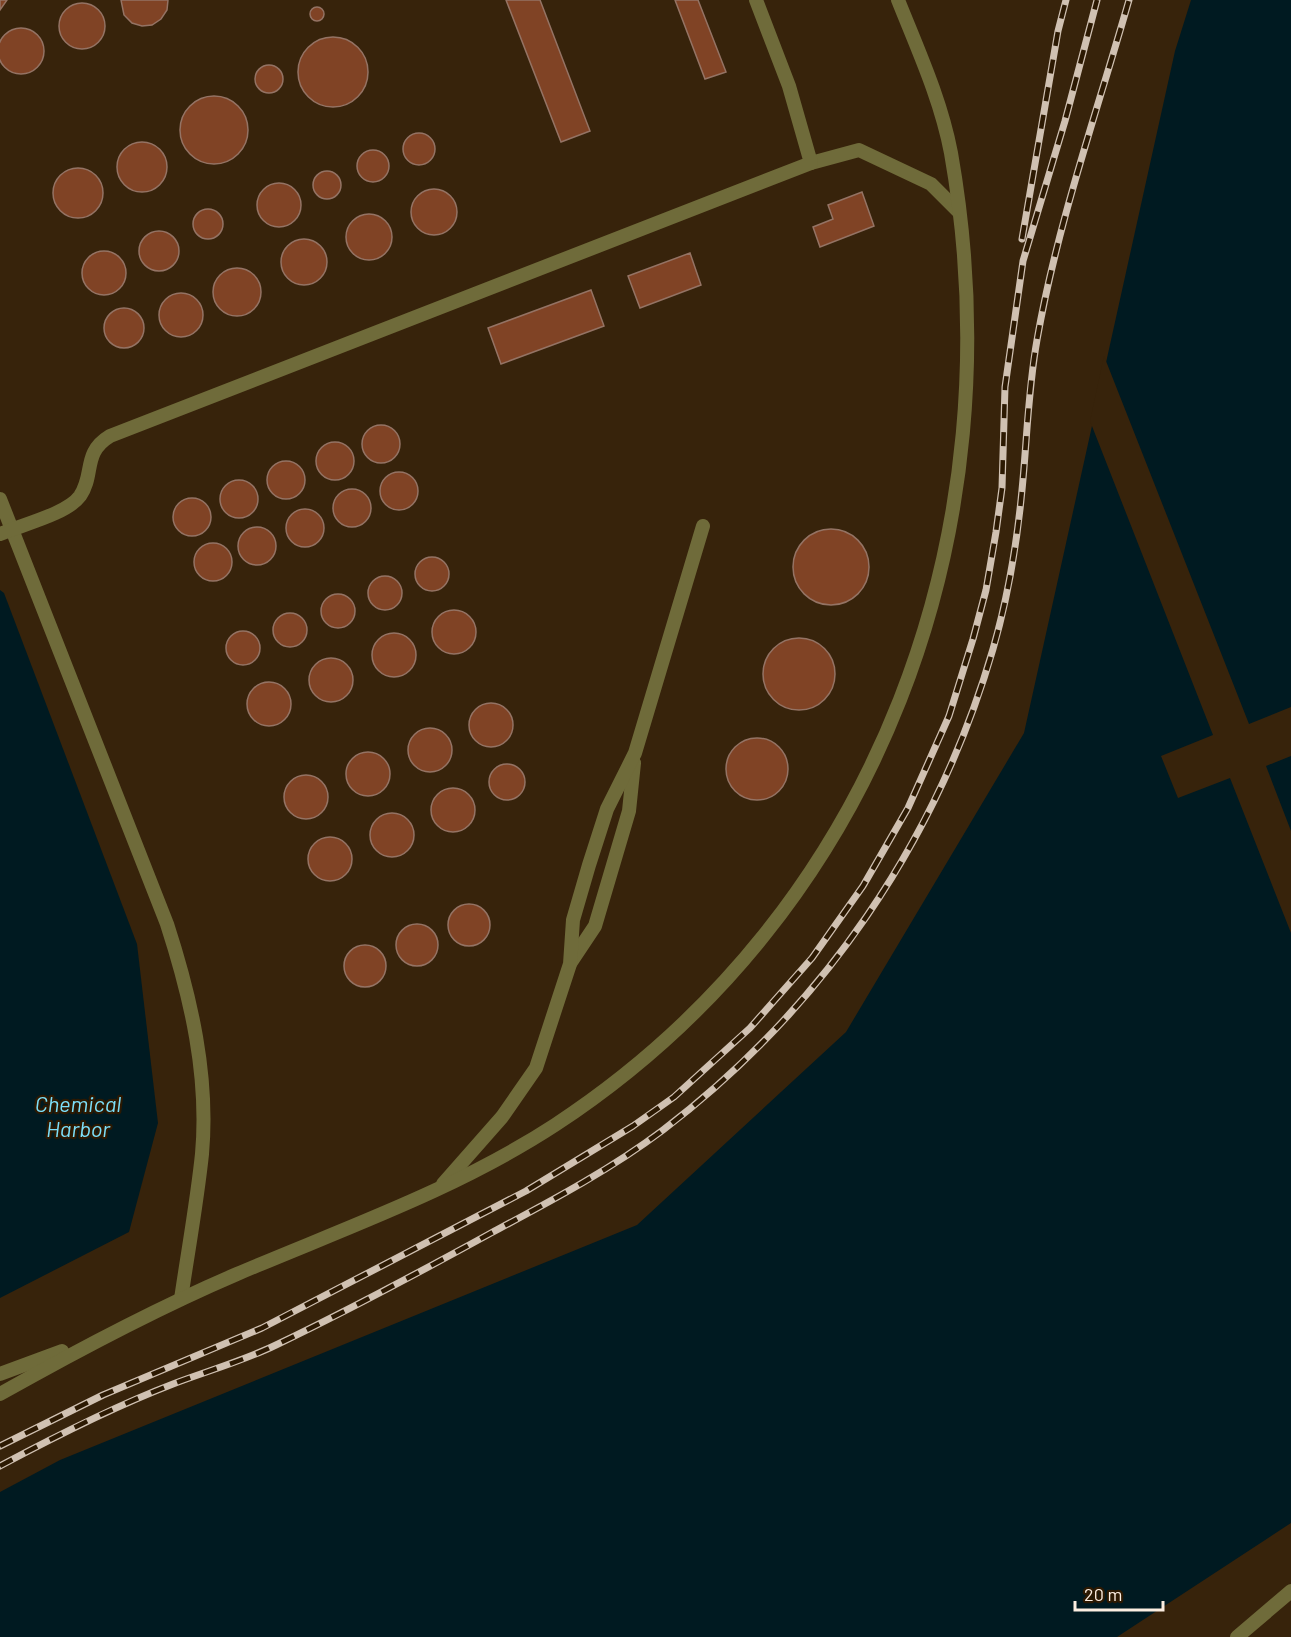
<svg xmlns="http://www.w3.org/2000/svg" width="1291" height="1637" font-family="Barlow,sans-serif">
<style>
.water{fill:#001a21}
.pier{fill:#37230b}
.building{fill:#804325;stroke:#947364;stroke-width:1.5}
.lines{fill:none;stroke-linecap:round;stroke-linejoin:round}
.lane{stroke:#6f6b3a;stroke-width:14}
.rail-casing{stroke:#d0c1b2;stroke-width:7}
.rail{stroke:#2c1902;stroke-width:4.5;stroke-dasharray:14;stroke-linecap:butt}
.labels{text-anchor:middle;stroke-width:4.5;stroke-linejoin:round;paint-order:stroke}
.water-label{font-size:22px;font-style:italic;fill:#7cdff9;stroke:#2c1902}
</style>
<rect width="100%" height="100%" fill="#37230b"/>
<!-- water -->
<g class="water">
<path d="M1191,0H1291V1523L1117,1637H0V1492L60,1460L637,1225L846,1032L1024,733L1175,51Z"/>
<path d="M0,590L4,593L137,944L158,1123L129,1232L0,1298Z"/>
</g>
<!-- pier -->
<path class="pier" d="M1104,356L1249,724L1291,707V756L1266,766L1291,831V933L1230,778L1178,798L1161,756L1213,735L1090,421Z"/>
<!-- building -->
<g class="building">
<path d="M0,0H7L0,10Z"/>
<path d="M121,0H168L167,10L161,19L152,25L142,26L132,23L124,15Z"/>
<path d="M506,0H540L590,131L561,142Z"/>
<path d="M675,0H698L726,72L705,79Z"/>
<circle cx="82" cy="26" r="23"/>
<circle cx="317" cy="14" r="7"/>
<circle cx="21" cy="51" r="23"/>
<circle cx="333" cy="72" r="35"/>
<circle cx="269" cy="79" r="14"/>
<circle cx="214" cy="130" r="34"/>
<circle cx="419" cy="149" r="16"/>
<circle cx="142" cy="167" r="25"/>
<circle cx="373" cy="166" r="16"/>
<circle cx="78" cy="193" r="25"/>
<circle cx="327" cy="185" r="14"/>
<circle cx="279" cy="205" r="22"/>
<circle cx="434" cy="212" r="23"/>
<path d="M862,192L874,226L820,247L813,227L833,219L828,205Z"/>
<circle cx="208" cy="224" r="15"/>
<circle cx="369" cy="237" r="23"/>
<circle cx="159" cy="251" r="20"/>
<circle cx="304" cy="262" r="23"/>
<circle cx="104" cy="273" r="22"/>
<path d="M690,253L701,285L640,308L628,276Z"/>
<circle cx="237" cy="292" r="24"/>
<path d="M591,290L604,326L501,364L488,328Z"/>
<circle cx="181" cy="315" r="22"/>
<circle cx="124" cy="328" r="20"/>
<circle cx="381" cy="444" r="19"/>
<circle cx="335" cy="461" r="19"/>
<circle cx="286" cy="480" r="19"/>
<circle cx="399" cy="491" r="19"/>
<circle cx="239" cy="499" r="19"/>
<circle cx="352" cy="508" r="19"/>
<circle cx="192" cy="517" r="19"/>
<circle cx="305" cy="528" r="19"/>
<circle cx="257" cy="546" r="19"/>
<circle cx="831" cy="567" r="38"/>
<circle cx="213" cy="562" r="19"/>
<circle cx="432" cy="574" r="17"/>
<circle cx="385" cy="593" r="17"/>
<circle cx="338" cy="611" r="17"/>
<circle cx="454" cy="632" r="22"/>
<circle cx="290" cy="630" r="17"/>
<circle cx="243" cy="648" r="17"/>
<circle cx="394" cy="655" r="22"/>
<circle cx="799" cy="674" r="36"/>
<circle cx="331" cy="680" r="22"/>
<circle cx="269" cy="704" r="22"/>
<circle cx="491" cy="725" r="22"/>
<circle cx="430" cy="750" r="22"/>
<circle cx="757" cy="769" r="31"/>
<circle cx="368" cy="774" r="22"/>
<circle cx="507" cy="782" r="18"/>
<circle cx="306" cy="797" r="22"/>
<circle cx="453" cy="810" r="22"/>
<circle cx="392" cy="835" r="22"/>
<circle cx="330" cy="859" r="22"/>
<circle cx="469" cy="925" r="21"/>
<circle cx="417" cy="945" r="21"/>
<circle cx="365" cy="966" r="21"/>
</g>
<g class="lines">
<!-- lane -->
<g class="lane">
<path d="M811,163L859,150L931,184L958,211"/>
<path d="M0,499L167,924C191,998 209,1076 202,1154C197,1202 188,1251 181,1299"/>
<path d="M0,534C21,525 67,514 80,496C95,474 82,453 110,436L811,163L789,86L756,0"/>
<path d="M571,962L595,926L629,811L634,763"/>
<path d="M443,1184L502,1117L536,1068L570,964L573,920L589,865L607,809L635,753L703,526"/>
<path d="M0,1374L62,1351"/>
<path d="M0,1394C78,1350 155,1309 237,1274C345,1228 457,1189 555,1125C881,911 1017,529 951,153C941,100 918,50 898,0"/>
<path d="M1237,1637L1291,1591"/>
</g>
<!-- rail casing -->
<g class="rail-casing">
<g id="rail">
<path d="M1022,239L1058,31L1066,0"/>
<path d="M0,1446L103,1395L262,1328L526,1191L633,1126L674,1097L750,1028L812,958L863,886L908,808L949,716L973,639L986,590L996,532L1002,488L1005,387L1023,261L1065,121L1097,0"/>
<path d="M0,1466C56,1436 113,1407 173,1384C207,1371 243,1361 276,1345C349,1310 420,1272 491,1233C549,1202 610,1170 663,1130C823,1008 937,841 993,649C1008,597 1017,543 1022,490C1027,440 1028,390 1037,340C1057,225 1097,112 1129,0"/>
</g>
</g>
<!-- rail -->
<use href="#rail" class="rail"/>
</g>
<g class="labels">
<!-- water labels -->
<g class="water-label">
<text x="78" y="1112">Chemical<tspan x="78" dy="25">Harbor</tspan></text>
</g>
</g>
<!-- scale -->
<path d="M1075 1601v9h88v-9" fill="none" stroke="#fceee1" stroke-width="3"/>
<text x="1084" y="1601" font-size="18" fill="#fceee1" stroke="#2c1902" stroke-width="4.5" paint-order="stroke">20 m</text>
</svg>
